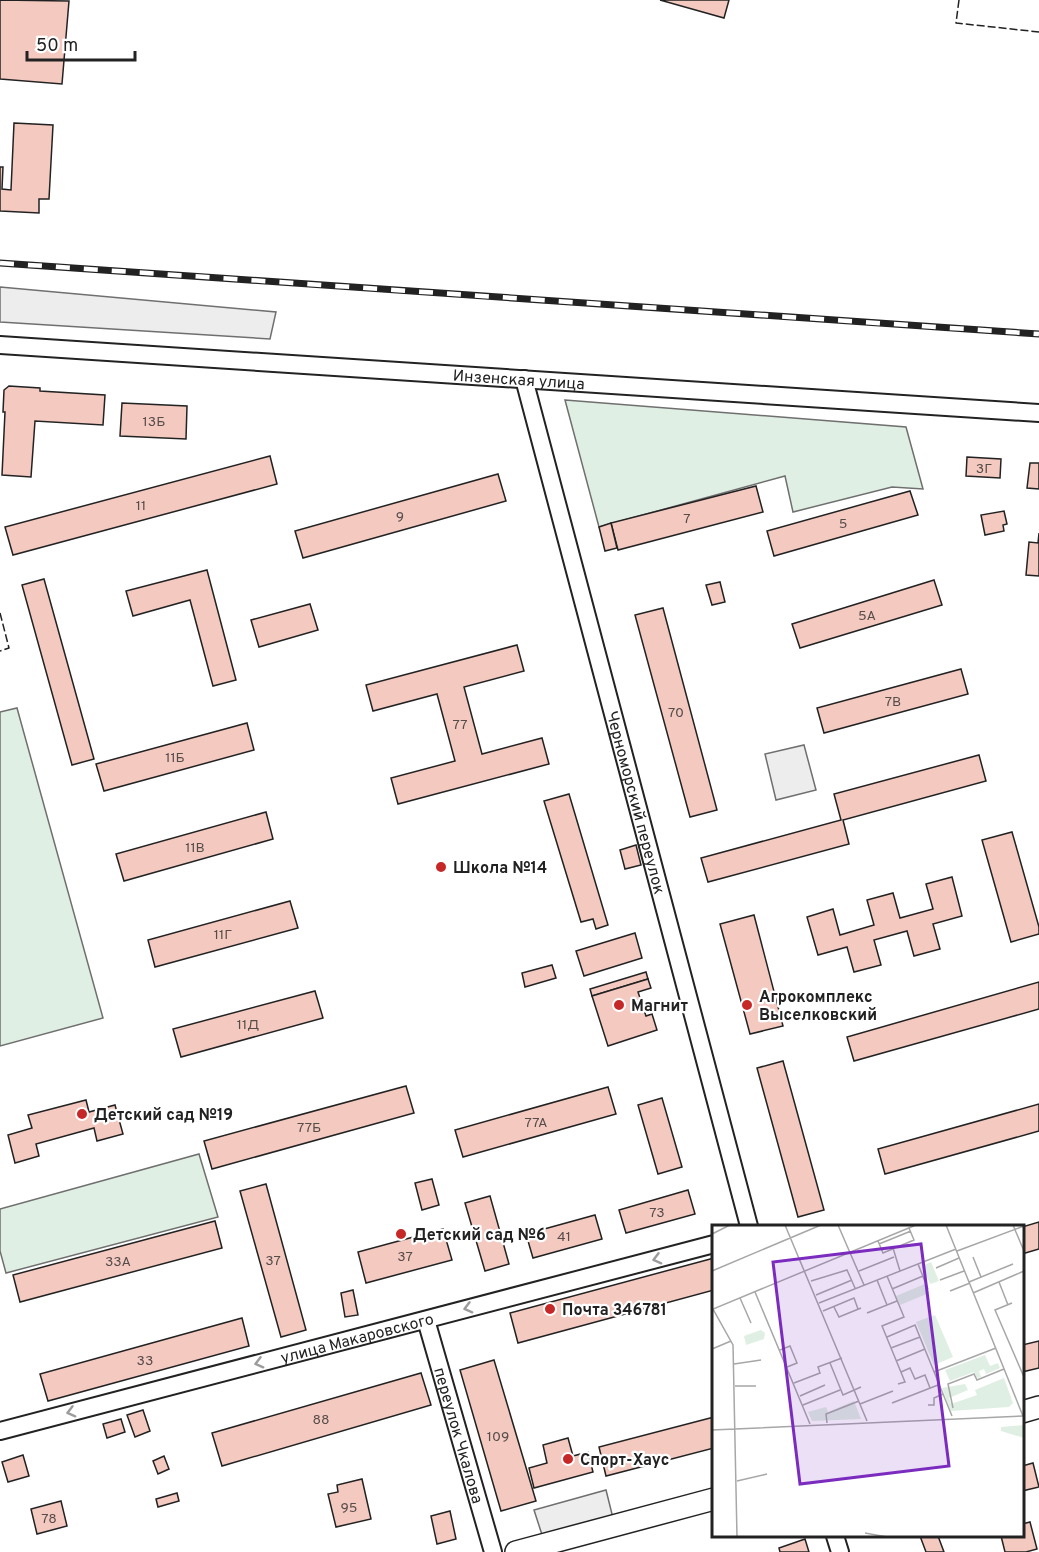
<svg xmlns="http://www.w3.org/2000/svg" width="1039" height="1552" font-family="Overpass,sans-serif">
<style>
.green{fill:#e0efe3;stroke:#6f6f6f;stroke-width:1.5}
.parking{fill:#ededed;stroke:#6f6f6f;stroke-width:1.5}
.building{fill:#f3c9c0;stroke:#222;stroke-width:1.5}
.lines{fill:none;stroke-linecap:round;stroke-linejoin:round}
.minor-casing{stroke:#222;stroke-width:20}
.major-casing{stroke:#222;stroke-width:24}
.minor{stroke:#fff;stroke-width:16}
.major{stroke:#fff;stroke-width:21}
.rail-casing{stroke:#222;stroke-width:7}
.rail{stroke:#fff;stroke-width:4.5;stroke-dasharray:14;stroke-linecap:butt}
.fence{stroke:#222;stroke-width:1.5;stroke-dasharray:8 3;stroke-linecap:butt}
.oneway{stroke:#9c9c9c}
.poi-dot{fill:#c62828;stroke:#fff;stroke-width:2}
.labels{text-anchor:middle;stroke-width:4.5;stroke-linejoin:round;paint-order:stroke}
.number-label{font-size:14px;fill:#564c4a}
.street-label{font-size:16px;fill:#222;stroke:#fff}
.poi-label{font-size:16px;font-weight:bold;fill:#222;stroke:#fff;text-anchor:start}
.inset-road{fill:none;stroke:#a7a7a7;stroke-width:1.5}
.view{fill:#7b2cbf;fill-opacity:0.15;stroke:#7b2cbf;stroke-width:3}
.inset-edge{fill:none;stroke:#222;stroke-width:3}
</style>
<rect width="100%" height="100%" fill="#fff"/>
<!-- green -->
<g class="green">
<path d="M565,400L906,427L923,489L892,487L793,512L785,476L599,527Z"/>
<path d="M17,708L103,1018L0,1046V712Z"/>
<path d="M199,1154L218,1217L6,1273L0,1251V1209Z"/>
</g>
<!-- parking -->
<g class="parking">
<path d="M0,287L276,312L270,339L0,322Z"/>
<path d="M804,745L816,790L776,800L765,754Z"/>
<path d="M606,1490L615,1526L545,1544L534,1510Z"/>
</g>
<!-- building -->
<g class="building">
<path d="M0,0L69,1L62,84L0,79Z"/>
<path d="M660,0H729L724,18Z"/>
<path d="M14,123L53,125L49,199H39V213L0,211V167H3L2,189L11,190Z"/>
<path d="M9,386L40,388V391L105,395L103,425L35,421L31,477L2,475L5,412H3L4,390Z"/>
<path d="M122,403L187,406L186,439L120,436Z"/>
<path d="M270,456L277,484L13,555L5,527Z"/>
<path d="M967,457L1001,459L1000,478L966,476Z"/>
<path d="M1030,463H1039V489L1027,488Z"/>
<path d="M498,474L506,501L303,558L295,531Z"/>
<path d="M756,486L763,512L618,550L611,523Z"/>
<path d="M910,491L918,515L774,556L767,531Z"/>
<path d="M1004,511L1007,524L1003,525L1004,531L985,535L981,515Z"/>
<path d="M611,523L617,548L605,551L599,527Z"/>
<path d="M1039,533V576L1026,575L1029,542L1038,543Z"/>
<path d="M207,570L236,680L213,686L190,600L133,616L126,591Z"/>
<path d="M44,579L94,759L72,765L22,585Z"/>
<path d="M934,580L942,605L800,648L792,624Z"/>
<path d="M720,582L725,602L712,605L706,585Z"/>
<path d="M310,604L318,630L259,647L251,620Z"/>
<path d="M663,608L717,810L690,817L635,615Z"/>
<path d="M517,645L524,671L464,687L482,754L542,738L549,764L398,804L391,778L455,761L437,694L373,711L366,685Z"/>
<path d="M961,669L968,694L824,733L817,708Z"/>
<path d="M247,723L254,750L104,791L96,764Z"/>
<path d="M979,755L986,781L843,820L849,844L708,882L701,858L841,820L834,794Z"/>
<path d="M569,794L608,925L596,929L593,919L581,922L544,801Z"/>
<path d="M266,812L273,839L124,881L116,854Z"/>
<path d="M1012,832L1039,927V934L1011,942L982,840Z"/>
<path d="M636,845L641,865L625,869L620,850Z"/>
<path d="M952,877L962,916L933,924L940,949L914,956L907,931L874,940L881,965L854,972L847,947L818,955L807,917L833,909L840,935L874,925L867,900L893,893L900,918L933,909L926,884Z"/>
<path d="M290,901L298,928L155,967L148,940Z"/>
<path d="M754,915L783,1026L750,1034L720,924Z"/>
<path d="M635,933L642,958L584,976L576,951Z"/>
<path d="M552,965L556,978L525,987L522,973Z"/>
<path d="M646,972L648,979L592,996L590,989Z"/>
<path d="M648,979L651,988L638,992L646,1016L652,1014L657,1030L608,1046L592,996Z"/>
<path d="M1039,982V1009L854,1061L847,1037Z"/>
<path d="M315,991L323,1018L181,1057L173,1029Z"/>
<path d="M783,1061L824,1210L798,1217L757,1068Z"/>
<path d="M406,1086L414,1113L212,1169L204,1141Z"/>
<path d="M608,1087L616,1114L463,1157L455,1130Z"/>
<path d="M662,1098L682,1167L658,1174L638,1105Z"/>
<path d="M86,1100L89,1112L115,1105L123,1134L97,1141L94,1128L36,1144L39,1156L15,1163L8,1135L32,1128L28,1115Z"/>
<path d="M1039,1104V1131L885,1174L878,1149Z"/>
<path d="M432,1179L439,1205L422,1210L415,1183Z"/>
<path d="M266,1184L306,1330L281,1337L240,1191Z"/>
<path d="M688,1190L695,1214L626,1233L619,1210Z"/>
<path d="M490,1196L509,1264L485,1271L465,1203Z"/>
<path d="M595,1215L602,1239L533,1258L526,1234Z"/>
<path d="M215,1221L222,1248L20,1302L13,1275Z"/>
<path d="M1039,1222V1249L1022,1254V1227Z"/>
<path d="M443,1229L452,1260L366,1283L358,1252Z"/>
<path d="M714,1258V1290L518,1343L510,1313Z"/>
<path d="M353,1290L358,1315L345,1317L341,1293Z"/>
<path d="M242,1318L249,1346L48,1401L40,1374Z"/>
<path d="M1039,1341V1368L1022,1372V1345Z"/>
<path d="M494,1360L536,1501L501,1511L460,1370Z"/>
<path d="M421,1373L431,1405L222,1466L212,1433Z"/>
<path d="M143,1410L150,1431L135,1437L127,1415Z"/>
<path d="M714,1417V1448L606,1476L599,1447Z"/>
<path d="M121,1419L125,1432L107,1438L103,1424Z"/>
<path d="M568,1438L573,1456L588,1452L593,1472L534,1488L529,1468L547,1463L543,1445Z"/>
<path d="M23,1455L29,1476L8,1482L2,1462Z"/>
<path d="M164,1456L169,1469L158,1474L153,1461Z"/>
<path d="M1033,1463L1039,1487L1022,1491V1466Z"/>
<path d="M362,1479L371,1519L336,1527L328,1494L338,1492L337,1485Z"/>
<path d="M177,1493L179,1501L158,1507L156,1499Z"/>
<path d="M61,1501L67,1526L37,1534L31,1509Z"/>
<path d="M450,1511L456,1539L437,1544L431,1516Z"/>
<path d="M1030,1522L1037,1549L1026,1552H1005L1001,1536H1022V1524Z"/>
<path d="M920,1536H938L944,1552H926Z"/>
<path d="M805,1539L809,1552H780L779,1548Z"/>
</g>
<g class="lines">
<!-- minor casing -->
<g class="minor-casing">
<g id="minor">
<path id="s1" d="M0,345L1039,413"/>
<path id="s2" d="M524,379L749,1226"/>
<path id="s3" d="M426,1320L493,1552"/>
<path id="s4" d="M0,1431L714,1244"/>
<path d="M835,1536L840,1552"/>
</g>
</g>
<!-- major casing -->
<g class="major-casing">
<g id="major">
<path d="M1022,1412L1039,1407"/>
<path d="M516,1552L714,1499"/>
</g>
</g>
<!-- minor -->
<use href="#minor" class="minor"/>
<!-- major -->
<use href="#major" class="major"/>
<!-- rail casing -->
<g class="rail-casing">
<path id="rail" d="M0,263L1039,334"/>
</g>
<!-- rail -->
<use href="#rail" class="rail"/>
<!-- fence -->
<g class="fence">
<path d="M959,0L956,23L1039,32"/>
<path d="M0,613L9,648L0,651"/>
</g>
</g>
<!-- one-way arrows -->
<defs><path id="oneway-chevron" d="M-2-3.5L2.5 0L-2 3.5" fill="none" stroke-width="1.6" stroke-linecap="round" stroke-linejoin="round" transform="scale(1.5)"/></defs>
<g class="oneway">
<use href="#oneway-chevron" transform="translate(657 1259) rotate(165)"/>
<use href="#oneway-chevron" transform="translate(468 1308) rotate(165)"/>
<use href="#oneway-chevron" transform="translate(259 1363) rotate(165)"/>
<use href="#oneway-chevron" transform="translate(71 1412) rotate(165)"/>
</g>
<!-- markers -->
<g class="poi-dot">
<circle cx="441" cy="867" r="6"/>
<circle cx="619" cy="1005" r="6"/>
<circle cx="747" cy="1005" r="6"/>
<circle cx="82" cy="1114" r="6"/>
<circle cx="401" cy="1234" r="6"/>
<circle cx="550" cy="1309" r="6"/>
<circle cx="568" cy="1459" r="6"/>
</g>
<g class="labels">
<!-- number labels -->
<g class="number-label">
<text x="154" y="426">13Б</text>
<text x="984" y="473">3Г</text>
<text x="141" y="510">11</text>
<text x="400" y="521">9</text>
<text x="687" y="523">7</text>
<text x="843" y="528">5</text>
<text x="867" y="620">5А</text>
<text x="893" y="706">7В</text>
<text x="676" y="717">70</text>
<text x="460" y="729">77</text>
<text x="175" y="762">11Б</text>
<text x="195" y="852">11В</text>
<text x="223" y="939">11Г</text>
<text x="248" y="1029">11Д</text>
<text x="536" y="1127">77А</text>
<text x="309" y="1132">77Б</text>
<text x="657" y="1217">73</text>
<text x="564" y="1241">41</text>
<text x="405" y="1261">37</text>
<text x="273" y="1265">37</text>
<text x="118" y="1266">33А</text>
<text x="145" y="1365">33</text>
<text x="321" y="1424">88</text>
<text x="498" y="1441">109</text>
<text x="349" y="1512">95</text>
<text x="49" y="1523">78</text>
</g>
<!-- street labels -->
<g class="street-label">
<text dy="6" stroke="none"><textPath href="#s1" startOffset="520">Инзенская улица</textPath></text>
<text dy="6" stroke="none"><textPath href="#s2" startOffset="438">Черноморский переулок</textPath></text>
<text dy="6" stroke="none"><textPath href="#s4" startOffset="369">улица Макаровского</textPath></text>
<text dy="6" stroke="none"><textPath href="#s3" startOffset="120">переулок Чкалова</textPath></text>
</g>
<!-- poi labels -->
<g class="poi-label">
<text x="453" y="873">Школа №14</text>
<text x="759" y="1002">Агрокомплекс<tspan x="759" dy="18">Выселковский</tspan></text>
<text x="631" y="1011">Магнит</text>
<text x="94" y="1120">Детский сад №19</text>
<text x="413" y="1240">Детский сад №6</text>
<text x="562" y="1315">Почта 346781</text>
<text x="580" y="1465">Спорт-Хаус</text>
</g>
</g>
<!-- overview -->
<g transform="translate(712 1225)">
<rect width="312" height="312" fill="#fff"/>
<path d="M219,37L227,56L218,59L210,41ZM213,59L217,68L188,80L184,71ZM223,90L241,132L222,140L204,97ZM49,105L53,108L52,114L34,120L32,111ZM273,130L278,141L286,138L288,143L274,149L272,144L267,146L269,152L265,153L262,147L238,156L233,145ZM292,153L301,178L297,182L239,186L230,163L253,159L256,165L237,173L239,179L265,170L263,165ZM142,176L149,194L100,196L96,187L114,182L116,187ZM312,200V213L289,206V202Z" fill="#e0efe3"/>
<path class="inset-road" d="M73,0L155,196M126,0L152,60M234,0L311,191M301,0L312,26M0,9L18,0M166,16L171,28L202,15L197,3M167,19L199,6M181,23L188,46M245,26L312,1M261,32L269,52M206,39L216,64M224,43L247,33M0,46L109,0M147,46L182,32M175,51L192,92L170,101L193,157L186,159M165,55L175,80M228,55L252,46M99,56L135,45L143,63M257,57L301,39M287,57L296,80M180,64L211,51M238,66L258,58M43,67L98,199M261,68L312,46M104,70L140,55M28,73L39,98M107,78L244,24M300,78L283,85L312,152M122,82L127,92L149,83M111,86L142,73L146,84M155,88L185,76M175,112L203,100L240,191M179,123L208,112M0,124L19,116M68,125L78,121L85,138L75,142M184,136L213,124M118,138L131,170L149,162M22,139L49,135M189,147L198,143L203,154L213,150L218,163M222,147L284,123M82,158L108,148L106,142L130,133M23,161H44M88,171L113,160M180,178L226,160M148,179L181,166M91,180L128,165M216,180H222V173L231,169M241,183L236,159L262,149L265,155L292,144M115,198L114,189L147,176M0,205L312,191M25,256L55,249M153,308L175,312M25,312L21,120L1,84L204,0"/>
<path class="view" d="M209,19L237,241L88,259L61,37Z"/>
<rect width="312" height="312" class="inset-edge"/>
</g>
<!-- scale -->
<path d="M27 51v9h108v-9" fill="none" stroke="#222222" stroke-width="3"/>
<text x="36" y="51" font-size="18" fill="#222222" stroke="#ffffff" stroke-width="4.5" paint-order="stroke">50 m</text>
</svg>
